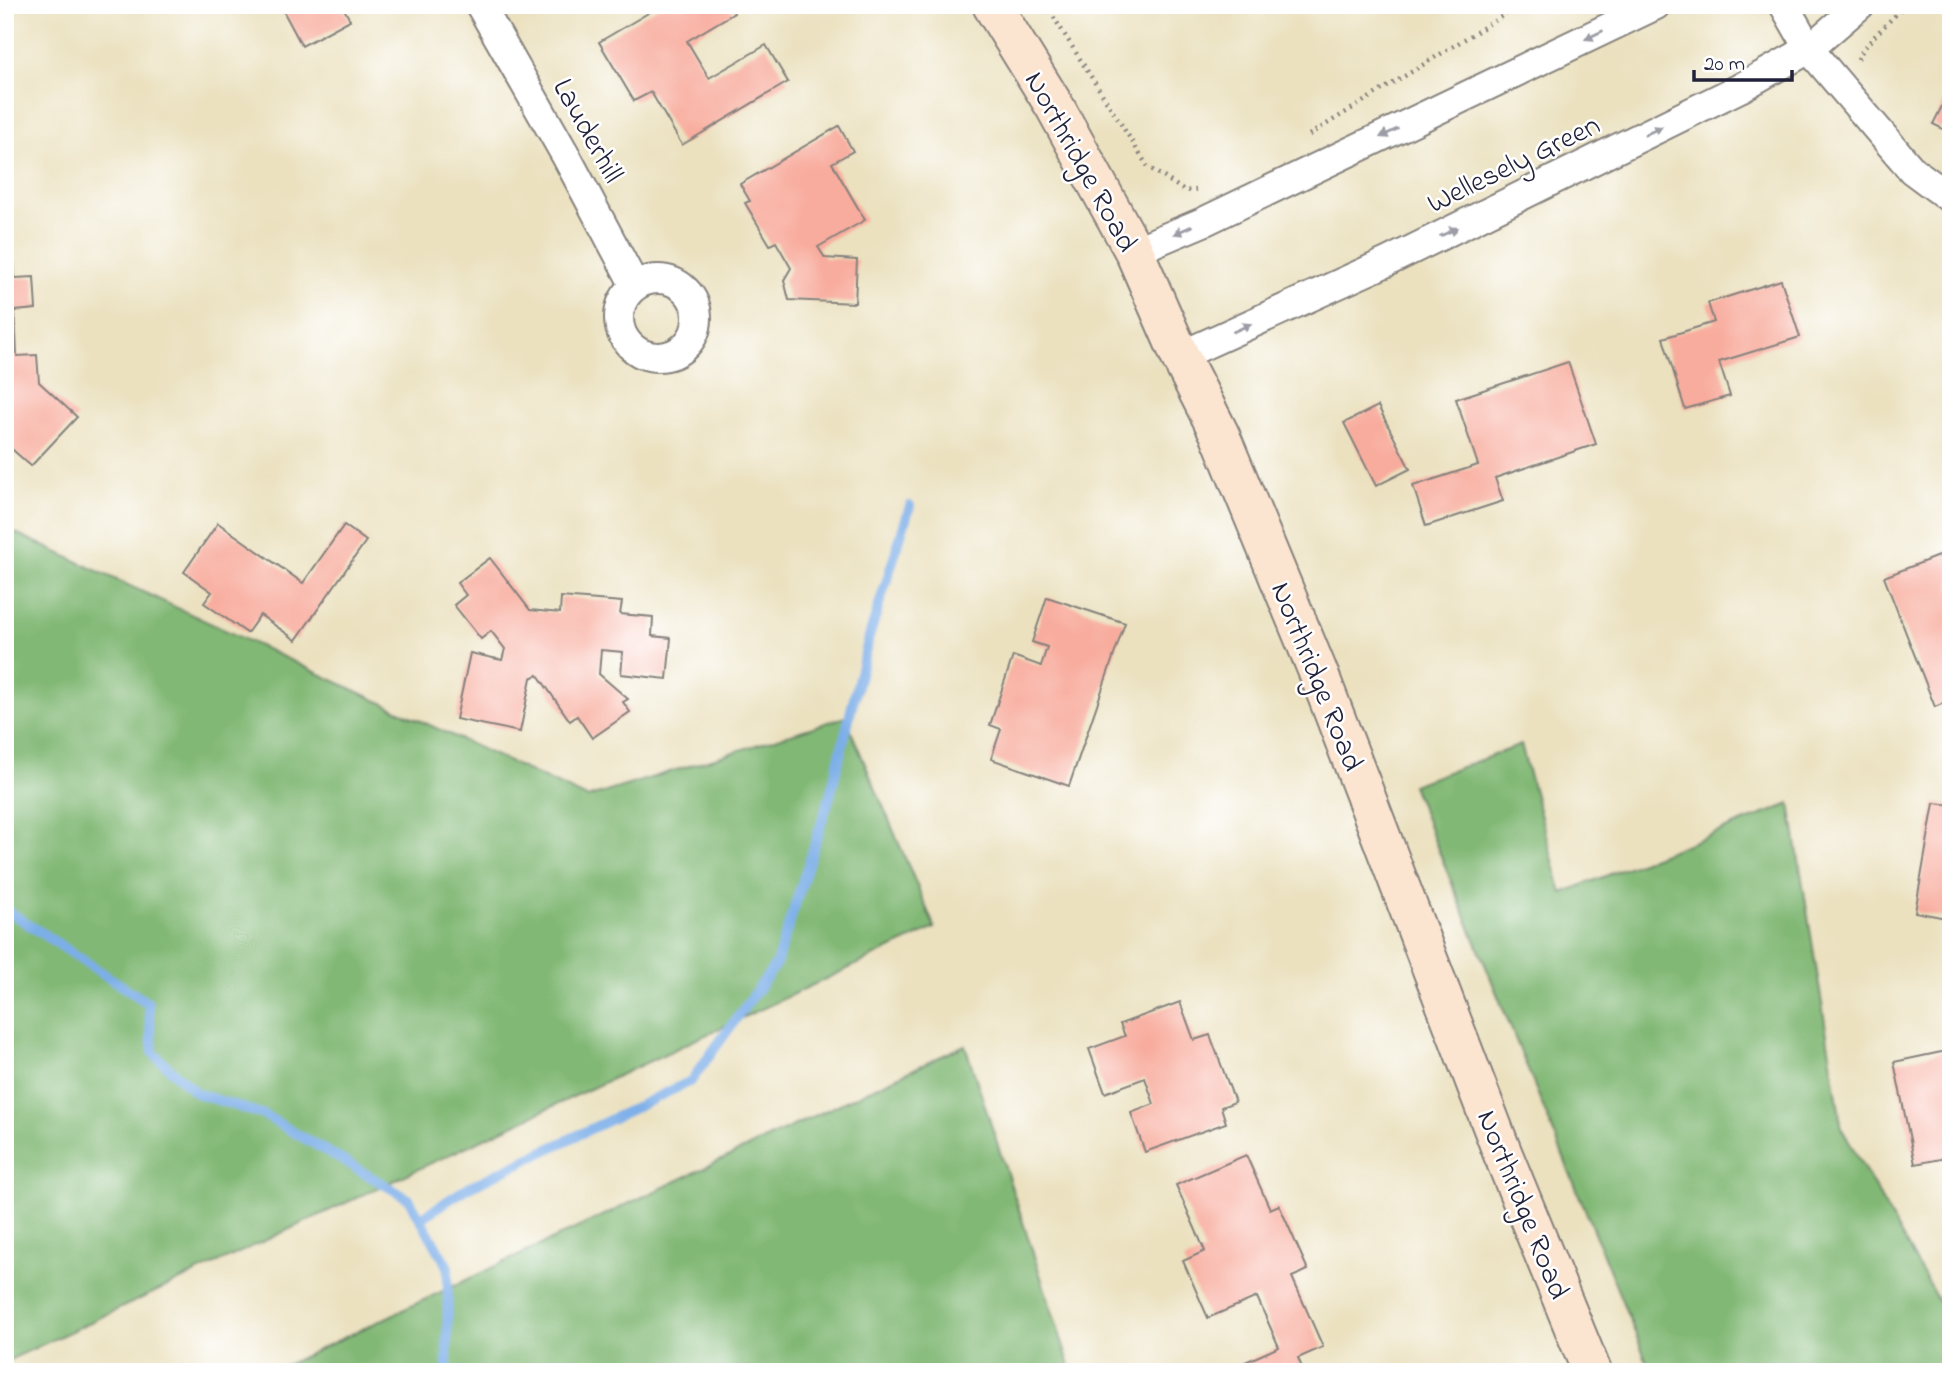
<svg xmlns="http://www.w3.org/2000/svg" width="1956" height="1377" font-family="'Indie Flower',sans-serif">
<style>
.forest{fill:#81b874;stroke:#526d58;stroke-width:2}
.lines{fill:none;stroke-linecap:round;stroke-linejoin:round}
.stream{stroke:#7baee8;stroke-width:10}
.building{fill:#f8ac9d}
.street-casing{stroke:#86827d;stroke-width:32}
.secondary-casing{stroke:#86827d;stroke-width:42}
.path{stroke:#86827d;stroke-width:4.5;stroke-dasharray:2 5;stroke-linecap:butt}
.street{stroke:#fff;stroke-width:28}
.secondary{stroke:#fce5d0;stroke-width:38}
.oneway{fill:#9c9ca7}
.labels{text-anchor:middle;stroke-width:5;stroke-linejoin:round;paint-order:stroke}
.street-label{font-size:30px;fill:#22223b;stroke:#fff}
</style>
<rect width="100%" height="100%" fill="#fff"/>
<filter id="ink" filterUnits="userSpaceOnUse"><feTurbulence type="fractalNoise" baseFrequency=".0143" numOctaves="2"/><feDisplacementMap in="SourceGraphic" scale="14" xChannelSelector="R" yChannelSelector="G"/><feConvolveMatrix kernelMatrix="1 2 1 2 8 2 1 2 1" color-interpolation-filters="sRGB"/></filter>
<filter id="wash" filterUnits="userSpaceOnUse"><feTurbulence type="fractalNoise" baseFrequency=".00686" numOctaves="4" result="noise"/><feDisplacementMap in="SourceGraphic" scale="28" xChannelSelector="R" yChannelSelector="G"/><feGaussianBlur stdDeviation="1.57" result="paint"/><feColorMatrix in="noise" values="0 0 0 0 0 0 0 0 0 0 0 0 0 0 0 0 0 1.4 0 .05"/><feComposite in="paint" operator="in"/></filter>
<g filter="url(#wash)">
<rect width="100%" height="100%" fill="#ebe1bf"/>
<!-- forest -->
<g class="forest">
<path d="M5,528L587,798L845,717L935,928L5,1362Z"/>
<path d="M1521,745L1562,893L1790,804L1842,1129L1951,1324V1372H1651L1412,785Z"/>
<path d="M965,1045L1072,1372H271Z"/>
</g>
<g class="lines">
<!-- stream -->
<g class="stream">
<path d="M5,909L148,1003L153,1053L196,1093L264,1115L409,1199L448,1267L447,1372"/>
<path d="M420,1219L467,1188L691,1081L776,964L830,796L869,637L910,506"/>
</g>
</g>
<g id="blocks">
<!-- building -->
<g class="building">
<path d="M280,5H342L350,20L302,46Z"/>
<path d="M662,5H730L734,13L687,41L709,78L766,45L788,82L682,145L651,92L634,101L599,42Z"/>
<path d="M1951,88V133L1933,124Z"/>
<path d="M839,126L853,151L832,163L865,220L818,247L825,258L857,260L855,303L789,300L784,280L791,268L776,242L770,245L745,203L750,201L740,184Z"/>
<path d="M5,254L14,260L15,278L34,277L36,309L15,311L17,356L37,355L39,382L77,417L31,466L5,443Z"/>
<path d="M1781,280L1800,337L1719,362L1730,396L1685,409L1663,338L1714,322L1708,303Z"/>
<path d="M1568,362L1596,444L1495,478L1503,501L1426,526L1413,486L1478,465L1456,399Z"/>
<path d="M1378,406L1410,469L1376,486L1344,423Z"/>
<path d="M218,523L303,583L344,525L366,541L296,640L260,615L247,633L204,603L212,592L184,572Z"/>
<path d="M1951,551V700L1935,707L1884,577Z"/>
<path d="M490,558L530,610L560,613L561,597L622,602L620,614L653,617L652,636L671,638L667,679L621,674L623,652L601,650L599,674L628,699L623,702L630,712L592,738L577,716L570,721L538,675L531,678L520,732L456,719L470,653L502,660L505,649L491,631L481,639L454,605L466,595L457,583Z"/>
<path d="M1047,597L1125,623L1069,786L991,759L1001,729L990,725L1013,656L1041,666L1047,647L1032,642Z"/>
<path d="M1934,803L1951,805V919L1915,912Z"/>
<path d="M1180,1002L1194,1040L1210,1035L1235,1102L1221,1107L1226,1123L1145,1152L1131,1113L1154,1104L1145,1078L1105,1093L1089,1049L1125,1036L1120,1024Z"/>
<path d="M1951,1050V1157L1915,1164L1894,1062Z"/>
<path d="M1246,1155L1270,1209L1279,1205L1308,1270L1292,1277L1323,1347L1298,1358L1304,1372H1247L1243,1363L1279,1347L1257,1297L1208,1318L1183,1261L1205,1251L1176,1185Z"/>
</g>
</g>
</g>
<g filter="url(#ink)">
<use href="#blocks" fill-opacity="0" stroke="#86827d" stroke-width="2"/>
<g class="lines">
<!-- street casing -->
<g class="street-casing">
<g id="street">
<path d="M480,5L565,154L635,286"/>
<path d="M1784,5L1809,49L1912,170L1951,199"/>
<path d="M1134,251L1203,222L1656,5"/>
<circle cx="658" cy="318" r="39"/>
<path d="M1180,356L1387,262L1740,88L1809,49L1860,5"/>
</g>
</g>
<!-- secondary casing -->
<g class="secondary-casing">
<path id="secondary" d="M992,5L1055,107L1134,251L1180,356L1220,435L1320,677L1502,1152L1592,1372"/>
</g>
<!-- path -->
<g class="path">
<path d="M1046,5L1148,167L1185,191L1196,190"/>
<path d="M1858,59C1865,42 1892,20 1905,5"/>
<path d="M1309,135L1520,5"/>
</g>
<!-- street -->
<use href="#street" class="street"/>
<!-- secondary -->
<use href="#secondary" class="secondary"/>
</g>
<!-- one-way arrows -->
<defs><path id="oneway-solid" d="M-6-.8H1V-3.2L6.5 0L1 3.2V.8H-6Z" transform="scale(1.75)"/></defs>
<g class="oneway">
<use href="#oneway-solid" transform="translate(1594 35) rotate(154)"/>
<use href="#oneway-solid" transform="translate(1653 131) rotate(-26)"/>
<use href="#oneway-solid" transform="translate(1389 133) rotate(154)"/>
<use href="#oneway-solid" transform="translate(1183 230) rotate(157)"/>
<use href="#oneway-solid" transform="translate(1449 232) rotate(-26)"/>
<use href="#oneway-solid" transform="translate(1242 328) rotate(-24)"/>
</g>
</g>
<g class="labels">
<!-- street labels -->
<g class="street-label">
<text transform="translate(589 130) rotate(61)" y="10">Lauderhill</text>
<text transform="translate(1082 161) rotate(61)" y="10">Northridge Road</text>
<text transform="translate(1513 163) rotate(-26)" y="10">Wellesely Green</text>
<text transform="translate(1318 676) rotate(68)" y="10">Northridge Road</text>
<text transform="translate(1524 1204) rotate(68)" y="10">Northridge Road</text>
</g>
</g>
<!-- margin -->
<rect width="1956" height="1377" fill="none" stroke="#fff" stroke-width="28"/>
<!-- scale -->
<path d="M1694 70v10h98v-10" fill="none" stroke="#22223b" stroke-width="3.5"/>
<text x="1704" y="70" font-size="21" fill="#22223b" stroke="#ffffff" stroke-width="5" paint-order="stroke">20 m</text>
</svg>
